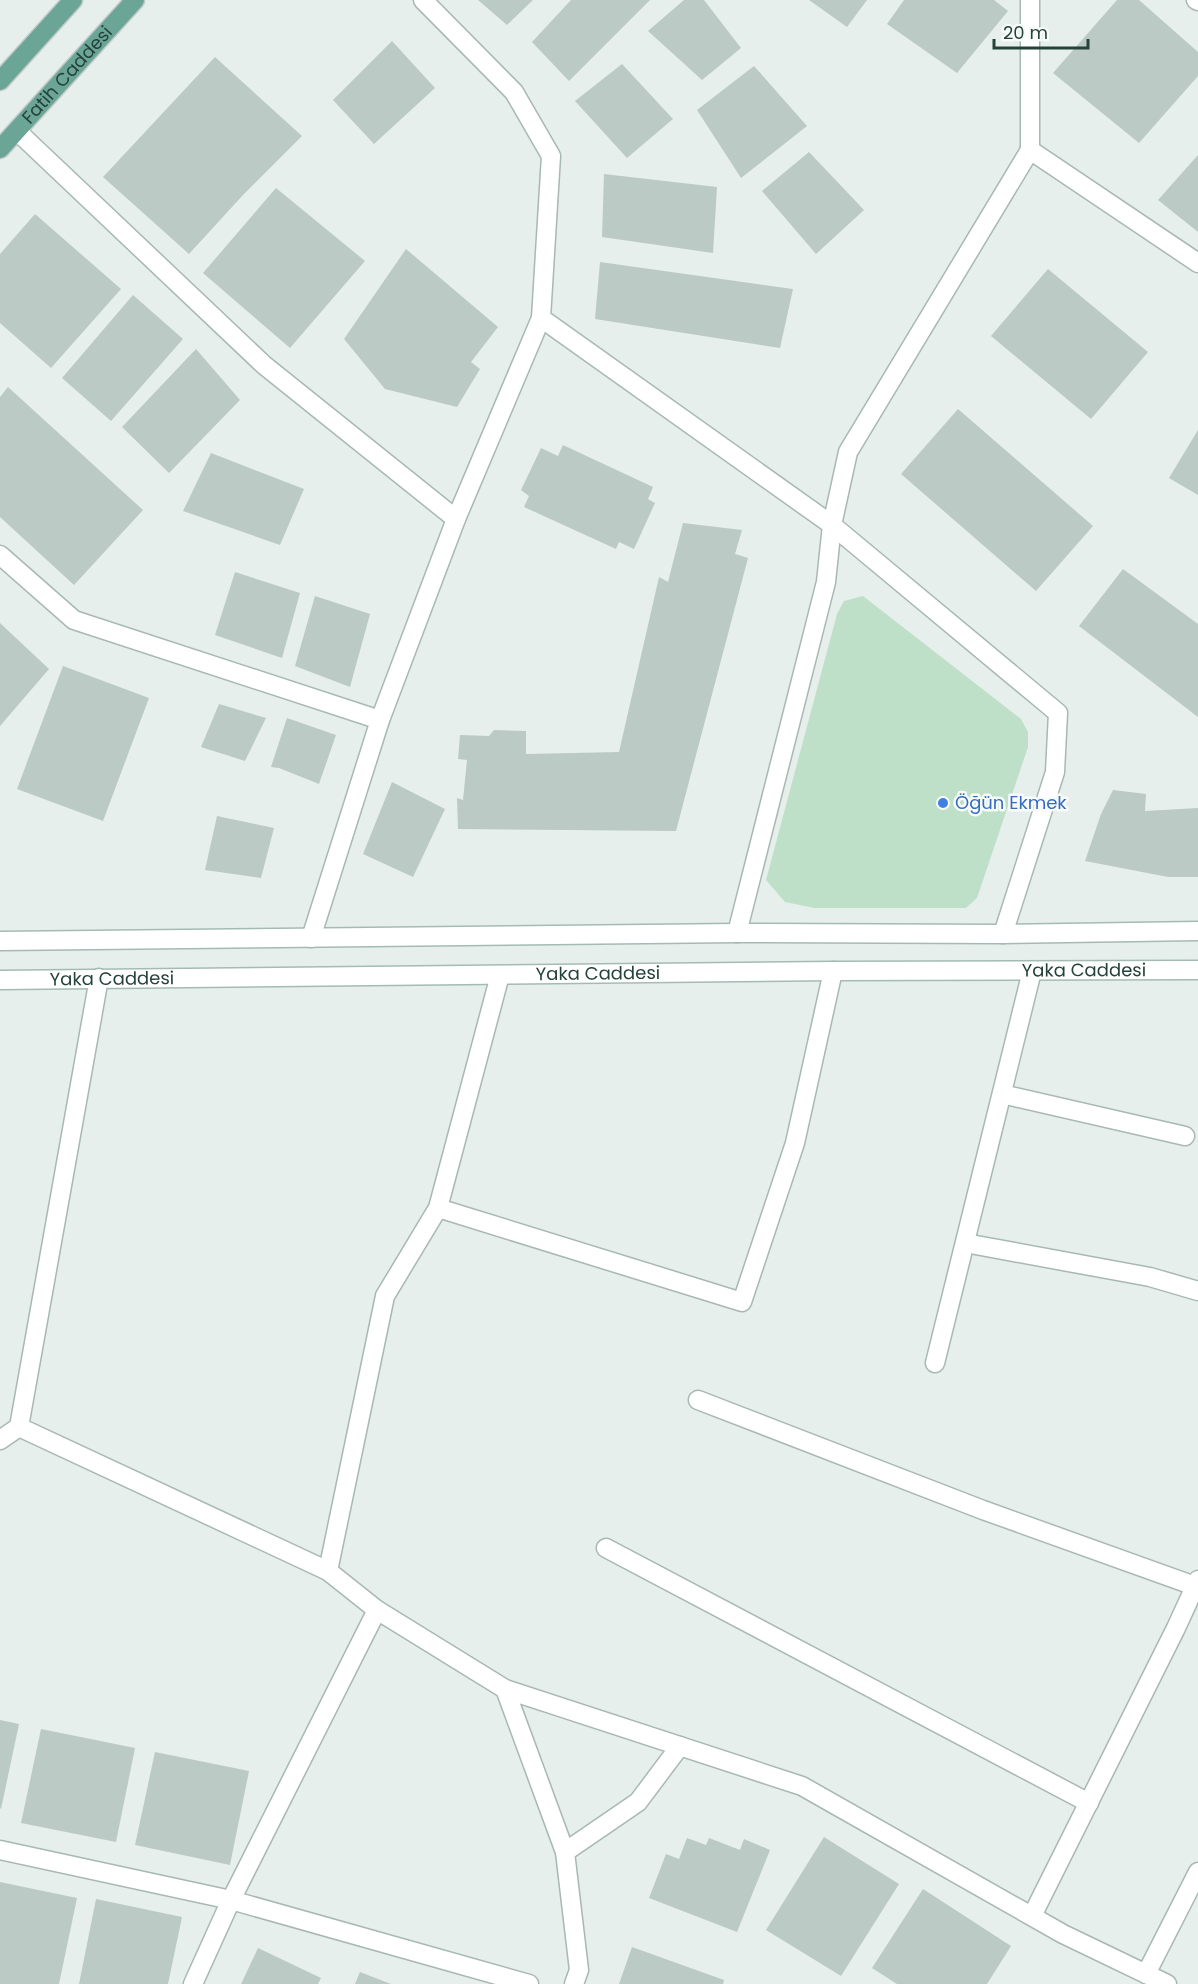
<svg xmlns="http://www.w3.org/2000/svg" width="1198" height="1984" font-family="Poppins,sans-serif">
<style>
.green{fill:#bfe0c8}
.building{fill:#bbcac4}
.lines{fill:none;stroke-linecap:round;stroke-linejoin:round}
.street-casing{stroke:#a8b8b2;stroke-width:21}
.secondary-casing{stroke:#a4bbb3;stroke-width:21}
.primary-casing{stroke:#c2cac8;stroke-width:21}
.street{stroke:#fff;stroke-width:18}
.secondary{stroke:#fff;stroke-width:18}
.primary{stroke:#6aa596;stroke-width:18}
.shop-dot{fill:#3f7fe0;stroke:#f7fbf9;stroke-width:2}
.labels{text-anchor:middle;stroke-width:5;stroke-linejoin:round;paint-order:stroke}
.street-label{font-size:18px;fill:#24423a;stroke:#f7fbf9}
.shop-label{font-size:18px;fill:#366cbe;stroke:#f7fbf9;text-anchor:start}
</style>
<rect width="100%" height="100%" fill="#e6efeb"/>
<!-- green -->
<path class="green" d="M863,596L1021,719L1028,732V747L977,898L966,908H814L785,902L766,880L837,614L844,601Z"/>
<!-- building -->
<g class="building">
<path d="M478,0H533L507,25Z"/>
<path d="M571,0H650L569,81L532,42Z"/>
<path d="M684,0H704L741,48L702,80L648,31Z"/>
<path d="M809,0H867L847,27Z"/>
<path d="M904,0H994L1008,11L957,73L887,24Z"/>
<path d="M1117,0H1139L1198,52V76L1139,143L1053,73Z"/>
<path d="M392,41L435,88L374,144L333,100Z"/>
<path d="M215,57L302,136L243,195L189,254L103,177Z"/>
<path d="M622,64L673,119L627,158L575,101Z"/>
<path d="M754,66L807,126L741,178L697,110Z"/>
<path d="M809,152L864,210L816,254L762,191Z"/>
<path d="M1198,155V232L1158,200Z"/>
<path d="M604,174L717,187L713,253L602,237Z"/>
<path d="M276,188L365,261L290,348L203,273Z"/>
<path d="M35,214L121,289L51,368L0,323V254Z"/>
<path d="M406,249L498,327L471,362L480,369L457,407L385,389L344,339Z"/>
<path d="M600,262L793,289L780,348L595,319Z"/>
<path d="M1048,269L1148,352L1091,419L991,336Z"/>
<path d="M133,295L183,339L111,421L62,378Z"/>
<path d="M196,349L240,400L169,473L122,427Z"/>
<path d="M8,387L143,510L74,585L0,517V397Z"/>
<path d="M958,409L1093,526L1036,591L901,474Z"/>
<path d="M1198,430V495L1169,478Z"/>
<path d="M563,445L653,487L648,499L655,503L634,549L619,542L616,549L524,507L529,496L521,490L541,448L558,456Z"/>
<path d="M211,453L304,489L280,545L183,511Z"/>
<path d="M683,523L742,530L735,554L748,558L676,831L458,829L457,798L463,800L467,760L458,759L460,735L489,736L494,730L526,731V754L619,752L659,577L668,582Z"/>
<path d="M1123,569L1198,624V717L1079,626Z"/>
<path d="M235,572L300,593L282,658L215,635Z"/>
<path d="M315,596L370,614L350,687L295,666Z"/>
<path d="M0,623L49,669L0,726Z"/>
<path d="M63,666L149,698L103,821L17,789Z"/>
<path d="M219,704L266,718L245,761L201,747Z"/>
<path d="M287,718L336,735L319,784L279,768L271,767Z"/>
<path d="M392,782L445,809L413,877L363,854Z"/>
<path d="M1113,790L1146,794L1145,811L1198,808V877H1168L1085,861L1101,814Z"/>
<path d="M217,816L274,828L261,878L205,870Z"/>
<path d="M0,1720L19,1724L1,1809L0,1808Z"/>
<path d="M41,1729L135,1748L116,1842L21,1823Z"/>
<path d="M155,1752L249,1771L230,1865L135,1845Z"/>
<path d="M824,1837L899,1884L841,1976L766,1930Z"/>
<path d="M687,1838L706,1845L709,1838L740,1850L744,1839L770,1850L737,1932L649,1898L666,1854L679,1859Z"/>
<path d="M0,1882L77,1898L59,1984H0Z"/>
<path d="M923,1889L1011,1946L987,1984H897L872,1968Z"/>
<path d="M96,1899L182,1917L168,1984H79Z"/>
<path d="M632,1947L724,1980L723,1984H619Z"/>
<path d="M258,1948L321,1978L318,1984H241Z"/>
<path d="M360,1972L391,1984H355Z"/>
</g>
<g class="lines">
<!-- street casing -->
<g class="street-casing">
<g id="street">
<path d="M423,0L514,92L551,156L541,318L832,525L1058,713L1055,772L1003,934"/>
<path d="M1030,0V150"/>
<path d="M1196,0L1198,1"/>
<path d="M17,131L264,365L456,519"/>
<path d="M0,555L74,620L380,720"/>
<path d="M737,933L826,582L832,525L848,452L1030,150L1198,263"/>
<path d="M311,938L380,720L456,519L541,318"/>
<path d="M99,978L19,1427L328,1571L385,1296L438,1208L500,975"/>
<path d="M1002,1094L1185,1136"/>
<path d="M438,1208L742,1302L795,1143L833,971"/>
<path d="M965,1243L1150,1277L1198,1291"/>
<path d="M935,1363L1032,971"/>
<path d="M698,1400L983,1510L1195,1586"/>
<path d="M0,1440L19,1427"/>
<path d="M606,1548L1089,1803"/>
<path d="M328,1571L377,1610"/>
<path d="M505,1689L802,1786L1063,1934L1167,1984"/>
<path d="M0,1850L231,1900L193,1984"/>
<path d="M565,1852L638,1802L680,1746"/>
<path d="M1032,1916L1176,1628L1198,1580"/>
<path d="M1146,1974L1198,1872"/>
<path d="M529,1984L231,1900L377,1610L505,1689L565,1852L579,1970L574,1984"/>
</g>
</g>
<!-- secondary casing -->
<g class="secondary-casing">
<g id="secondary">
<path d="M0,941L737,933L1003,934L1198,931"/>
<path id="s1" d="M0,980L833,971L1198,970"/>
</g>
</g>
<!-- primary casing -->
<g class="primary-casing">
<g id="primary">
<path d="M0,81L73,0"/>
<path id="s2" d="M0,149L135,0"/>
</g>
</g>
<!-- street -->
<use href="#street" class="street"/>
<!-- secondary -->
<use href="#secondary" class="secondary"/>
<!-- primary -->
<use href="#primary" class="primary"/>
</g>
<!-- markers -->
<circle class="shop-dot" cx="943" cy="803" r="6"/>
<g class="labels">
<!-- street labels -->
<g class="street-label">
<text dy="6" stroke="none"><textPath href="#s2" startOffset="100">Fatih Caddesi</textPath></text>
<text dy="6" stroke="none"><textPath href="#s1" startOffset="1084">Yaka Caddesi</textPath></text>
<text dy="6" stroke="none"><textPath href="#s1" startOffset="598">Yaka Caddesi</textPath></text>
<text dy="6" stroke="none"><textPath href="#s1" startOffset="112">Yaka Caddesi</textPath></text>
</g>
<!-- shop labels -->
<g class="shop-label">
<text x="955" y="809">Öğün Ekmek</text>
</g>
</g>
<!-- scale -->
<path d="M994 39v9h94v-9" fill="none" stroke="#24423a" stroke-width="3"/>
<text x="1003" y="39" font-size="18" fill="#24423a" stroke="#f7fbf9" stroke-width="4.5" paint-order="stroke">20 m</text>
</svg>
